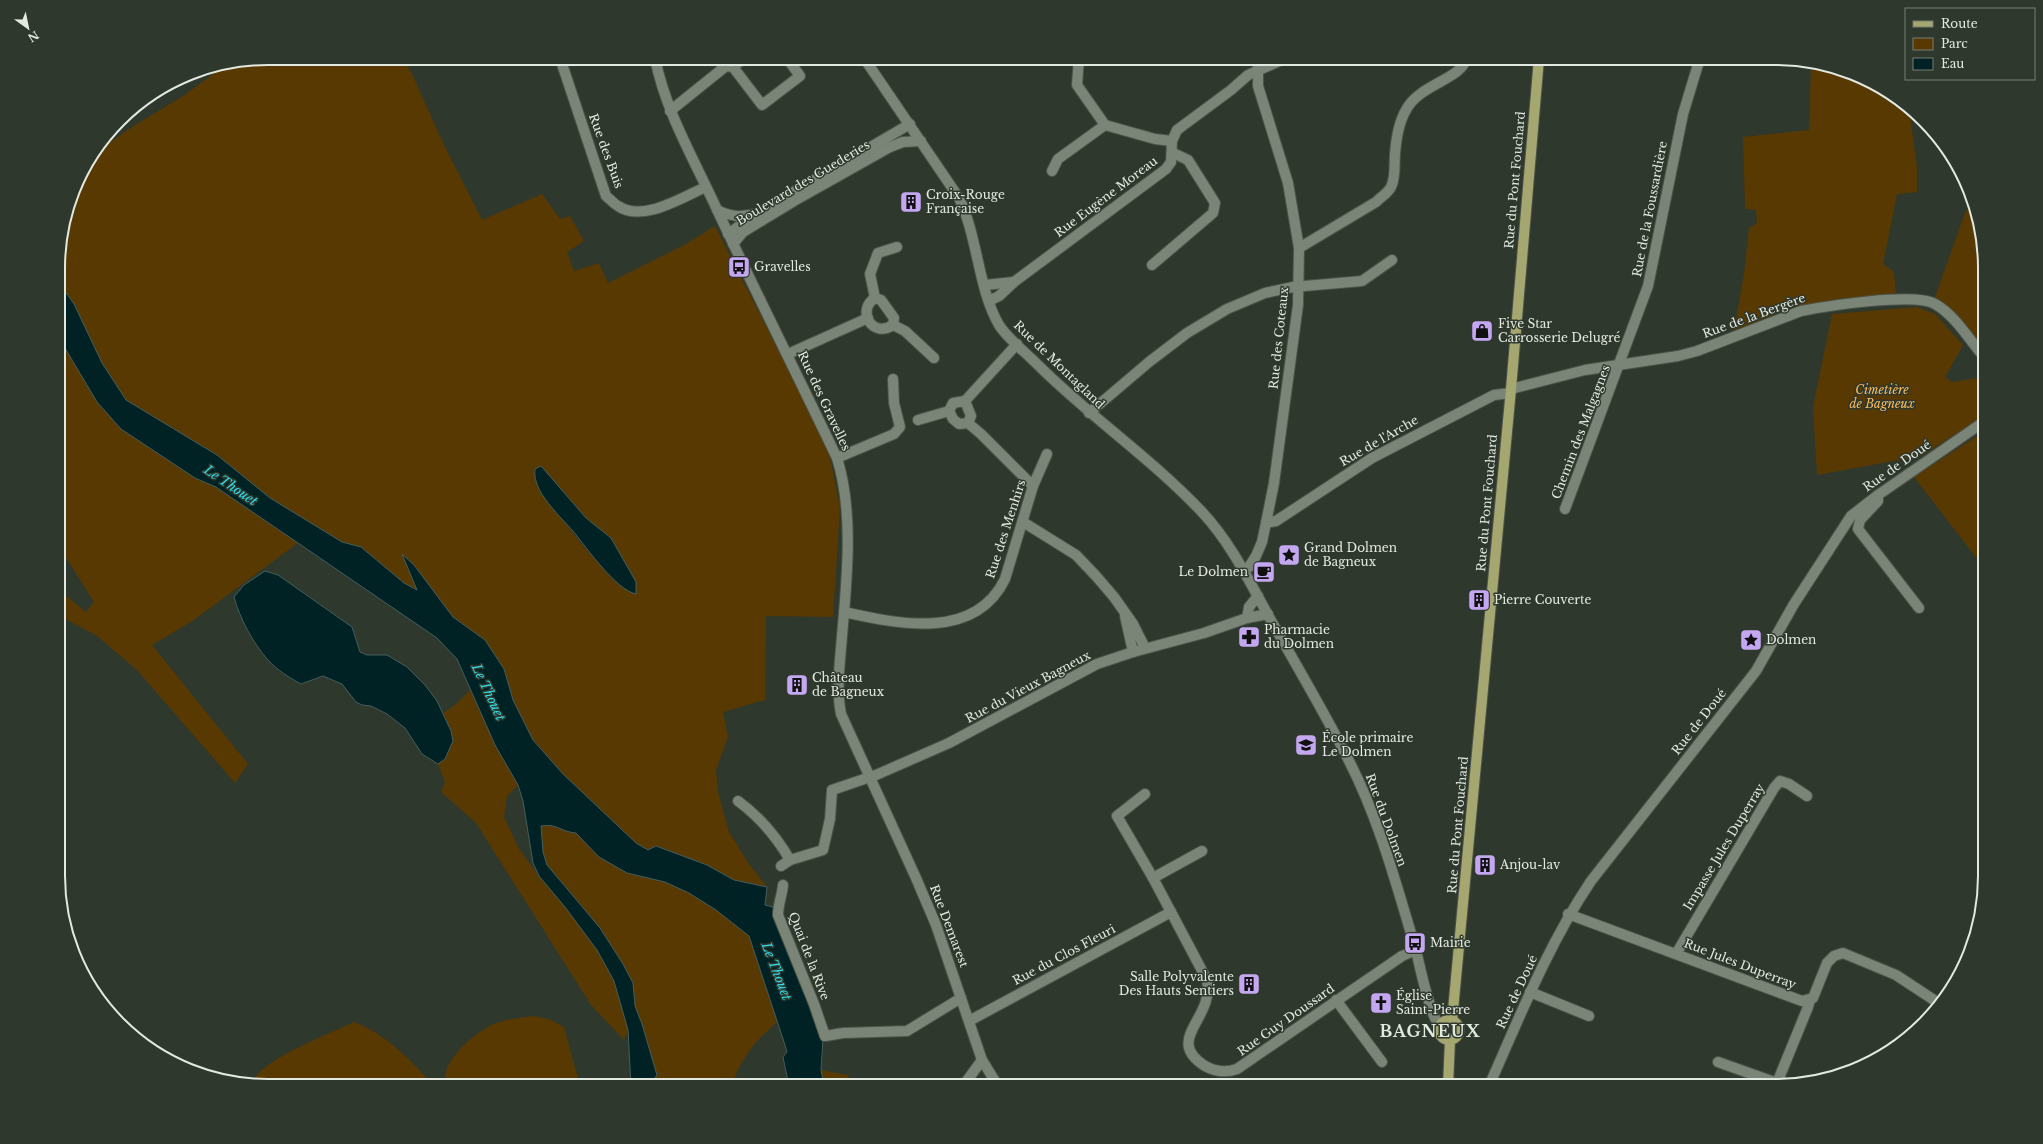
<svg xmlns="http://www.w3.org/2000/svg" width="2043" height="1144" font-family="'Libre Baskerville',serif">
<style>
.green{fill:#593902;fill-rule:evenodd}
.water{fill:#002225;stroke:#445e5d}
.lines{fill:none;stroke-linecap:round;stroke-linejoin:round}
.minor-casing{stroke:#4c5449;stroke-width:12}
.major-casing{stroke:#4c5449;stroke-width:12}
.minor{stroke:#7a8577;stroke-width:10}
.major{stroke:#a5a770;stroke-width:10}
.labels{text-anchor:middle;stroke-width:3;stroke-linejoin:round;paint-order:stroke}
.street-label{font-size:12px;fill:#e2e9e1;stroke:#2f382c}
.poi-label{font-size:12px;fill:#e2e9e1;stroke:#2f382c;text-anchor:start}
.park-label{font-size:12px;font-style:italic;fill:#fcbb5e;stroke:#2f382c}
.water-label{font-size:13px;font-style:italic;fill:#2eddec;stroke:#2f382c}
.district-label{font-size:16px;font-weight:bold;letter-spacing:1px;fill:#e2e9e1;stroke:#2f382c}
.rim{fill:none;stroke:#e2e9e1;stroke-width:2}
</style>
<rect width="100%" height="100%" fill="#2f382c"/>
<!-- green -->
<g class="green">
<path d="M268,58H403L412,74L444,145L482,220L542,194L560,219L570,216L584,241L567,252L574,271L599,263L608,283L686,244L715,226L828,448L840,507L833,617L766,616L765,700L723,712L728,737L716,770L718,792L729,832L749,864L767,887L734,880L707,865L656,846L648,850L636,843L563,774L518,785L507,796L504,817L519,849L539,876L591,917L547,865L543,852L541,826C557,823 561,832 576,833L599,857L627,873L665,882L689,893L716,910L749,936L779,1021C754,1041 743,1056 731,1086H653L628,1030L624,1040L591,1005L476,823L441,792L445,782L438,764L445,759L451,731L443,713L456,704L470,690L495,745L533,740L513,700L504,669L485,640L453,617L403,555L418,591L404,583L361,547L342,542L270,498L217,455L126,400L102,363L74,304L60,284V241L80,175L99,150L132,127L183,96L223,67ZM541,466L586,518L611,538L636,582L629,592L588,552L541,493Z"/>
<path d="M1811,63C1848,68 1880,86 1909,107L1917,168V192L1897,194L1883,264L1894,272L1896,296L1843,298L1791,308L1734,331L1744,274L1749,228L1757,223L1756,210L1745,209L1743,137L1809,130Z"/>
<path d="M1973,198L1985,254V351L1935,297L1965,213Z"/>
<path d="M1917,307L1935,314L1963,345L1945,377L1952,382L1985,377V415L1921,456L1817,475L1813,407L1832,314Z"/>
<path d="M60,334L65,348L97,402L121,429L195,478L216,487L298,543L194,620L152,645L248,764L235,783L137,670L97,636L60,616V591L86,612L94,602L60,548Z"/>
<path d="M1985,431V569L1914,477Z"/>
<path d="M533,1016L549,1019L564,1027L580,1086H446C438,1063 475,1032 494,1024C506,1019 520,1018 533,1016Z"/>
<path d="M354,1022C387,1034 411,1061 434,1086H268L252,1084C258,1060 332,1033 354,1022Z"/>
<path d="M821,1070L847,1075L857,1086H824Z"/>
</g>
<!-- water -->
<g class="water">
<path d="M60,284L74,304L102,363L126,400L217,455L270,498L342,542L361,547L404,583L417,590L402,554L414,565L453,617L485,640L504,669L513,700L533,740L563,774L636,843L648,850L656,846L707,865L734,880L767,887L765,905L773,907L823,1039L821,1070L824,1086H789L783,1057L787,1052L784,1042L749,936L716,910L689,893L665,882L627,873L599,857L576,833C561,832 557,823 541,826L543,852L547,865L600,928L623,964L633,983L635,1006L642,1024L657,1075L653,1081L655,1086H631L628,1030L614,981L597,950L565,907L539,876L533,863L523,801L518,785L495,745L457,659L437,638L216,487L195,478L121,429L97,402L65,348L60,334Z"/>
<path d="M541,466L586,518L611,538L636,582V594C616,590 586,547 573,531C562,519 550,507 541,493C537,485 534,478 535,469Z"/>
<path d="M265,571L278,575L352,627L360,652L367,655H387L407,667L425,685L437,701L451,731L453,741L445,759L438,764L422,754L405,728L387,714L371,706L362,705L356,702L342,684L323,676L301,684C290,678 277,670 268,660C253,643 240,619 234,597L244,585Z"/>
</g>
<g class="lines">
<!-- minor casing -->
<g class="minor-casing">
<g id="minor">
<path d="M560,58L606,196C610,199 614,204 618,206C643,223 682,197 706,187"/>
<path d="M655,58C665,109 691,154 713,201C753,287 796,372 837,458C854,512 847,579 842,636C840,662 836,689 841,714L916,878L936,925L982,1060L998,1086"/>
<path d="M864,58L959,198C978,237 978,289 999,325C1008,339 1025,352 1037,364C1089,416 1151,458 1202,512C1232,544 1251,585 1273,624C1298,668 1324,712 1347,757C1378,816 1396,883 1415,947C1420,965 1429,1015 1440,1026"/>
<path d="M1079,58L1077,85L1105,125L1155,139L1172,141"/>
<path d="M733,67L762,105L800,76L787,58"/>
<path d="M670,111L726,66L733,67L744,58"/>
<path d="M1052,171L1058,159L1105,125"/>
<path d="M717,210C731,217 743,218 758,213L910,124"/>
<path d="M728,234L753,216"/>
<path d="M733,244L743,232L794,201L890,147L903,142L921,141"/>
<path d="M1299,248L1376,202C1381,197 1388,193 1391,187C1396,177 1394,165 1395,154C1396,140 1399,122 1406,110C1419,84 1463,79 1466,58"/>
<path d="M1152,265L1213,213L1215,203L1188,160L1173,153"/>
<path d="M985,285L1014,282"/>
<path d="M875,298L881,300L894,318L893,325C872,339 856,310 875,298Z"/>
<path d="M875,298L870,274L878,253L897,247"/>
<path d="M989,301L999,296L1014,282L1166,169L1171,162L1172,141L1177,130L1231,90L1248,75L1286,58"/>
<path d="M893,325L905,331L934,358"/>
<path d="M788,354L868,318"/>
<path d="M1511,389L1585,370L1678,356L1697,351L1801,311C1827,306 1915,292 1935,304C1955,315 1970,341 1985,358"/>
<path d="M965,401L1017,344"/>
<path d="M1089,413L1149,362L1187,333L1227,309L1265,293L1293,287L1362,281L1392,260"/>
<path d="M918,420L949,411"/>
<path d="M968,423L971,416L965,401L953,403L949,411L953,419L959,424L968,423L981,434L1033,486"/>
<path d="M837,458L894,434L900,427L894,403L893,379"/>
<path d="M1878,497V501L1860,520L1858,529L1919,608"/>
<path d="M1565,509L1648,286L1683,114L1700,58"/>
<path d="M1023,522L1076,555L1096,576L1114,597L1133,624L1145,648"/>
<path d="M1266,523L1276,521L1372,458L1494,395L1510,393"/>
<path d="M1244,570L1249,567L1256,556L1262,542L1266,523L1274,483L1298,305L1299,248L1288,183L1258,86V58"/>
<path d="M844,612C898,624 975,641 1005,579L1033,486L1047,454"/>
<path d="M1125,616L1133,652"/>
<path d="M1247,618L1249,607L1258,596"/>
<path d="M1145,794L1117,816L1153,878"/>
<path d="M738,801C760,817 776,836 790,860"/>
<path d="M1202,851L1153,878L1207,980C1215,1019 1163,1039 1205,1066C1216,1072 1226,1073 1237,1069L1402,956L1416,950"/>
<path d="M781,866L790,860L823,850L830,819L832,790L876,775L949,743L1097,664L1133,652L1204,633L1247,618L1268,614"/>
<path d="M783,885C782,896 778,904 778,915L814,1004L825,1036L843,1033L907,1031L961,998"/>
<path d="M1568,914L1802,1001L1813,998L1827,963L1834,956L1843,953L1896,975L1940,1004"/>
<path d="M1676,954L1774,788L1780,781L1789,784L1807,796"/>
<path d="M1530,992L1589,1016"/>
<path d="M1336,1000L1382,1062"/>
<path d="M969,1021L1171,912"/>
<path d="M1718,1062L1777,1083"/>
<path d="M966,1086V1082L982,1060"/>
<path d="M1489,1086C1520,1016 1548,945 1591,881L1756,671L1794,604L1851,516L1878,495L1985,421"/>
<path d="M1778,1086L1777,1083L1808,1007L1810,1000"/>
</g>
</g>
<!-- major casing -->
<g class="major-casing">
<g id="major">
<circle cx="1449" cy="1030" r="10"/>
<path d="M1452,1021L1511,389L1539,58"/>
<path d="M1448,1086L1450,1040"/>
</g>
</g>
<!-- minor -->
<use href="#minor" class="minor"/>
<!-- major -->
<use href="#major" class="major"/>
</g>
<!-- icons -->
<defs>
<g id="building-square" transform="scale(1.15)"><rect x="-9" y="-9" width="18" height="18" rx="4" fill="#c4a7f1" stroke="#2f382c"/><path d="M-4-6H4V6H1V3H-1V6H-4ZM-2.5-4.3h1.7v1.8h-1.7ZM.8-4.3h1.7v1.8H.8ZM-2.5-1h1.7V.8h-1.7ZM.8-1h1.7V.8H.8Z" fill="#111"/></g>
<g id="bus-square" transform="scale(1.15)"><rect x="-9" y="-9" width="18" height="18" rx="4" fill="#c4a7f1" stroke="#2f382c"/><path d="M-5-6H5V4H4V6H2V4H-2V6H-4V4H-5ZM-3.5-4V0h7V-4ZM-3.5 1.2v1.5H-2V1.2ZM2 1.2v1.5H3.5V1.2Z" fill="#111"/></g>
<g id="shop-square" transform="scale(1.15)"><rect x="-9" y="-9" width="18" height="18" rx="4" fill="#c4a7f1" stroke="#2f382c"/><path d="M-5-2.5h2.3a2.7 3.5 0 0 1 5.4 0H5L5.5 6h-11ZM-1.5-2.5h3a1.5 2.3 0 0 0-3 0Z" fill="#111"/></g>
<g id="sight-square" transform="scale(1.15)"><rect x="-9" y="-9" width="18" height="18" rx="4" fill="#c4a7f1" stroke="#2f382c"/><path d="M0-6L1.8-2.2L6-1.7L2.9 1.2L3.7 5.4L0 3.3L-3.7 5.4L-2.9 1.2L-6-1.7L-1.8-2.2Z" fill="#111"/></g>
<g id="cafe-square" transform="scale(1.15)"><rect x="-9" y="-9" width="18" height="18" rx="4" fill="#c4a7f1" stroke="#2f382c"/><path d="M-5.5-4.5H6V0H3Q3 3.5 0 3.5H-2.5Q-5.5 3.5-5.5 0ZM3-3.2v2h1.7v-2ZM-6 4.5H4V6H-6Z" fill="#111"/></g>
<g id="pharmacy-square" transform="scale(1.15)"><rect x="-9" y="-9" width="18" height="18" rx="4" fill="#c4a7f1" stroke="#2f382c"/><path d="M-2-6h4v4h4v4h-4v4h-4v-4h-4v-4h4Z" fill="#111"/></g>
<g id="school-square" transform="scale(1.15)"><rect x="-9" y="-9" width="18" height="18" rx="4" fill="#c4a7f1" stroke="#2f382c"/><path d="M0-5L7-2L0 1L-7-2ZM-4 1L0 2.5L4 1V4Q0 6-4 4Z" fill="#111"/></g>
<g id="church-square" transform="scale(1.15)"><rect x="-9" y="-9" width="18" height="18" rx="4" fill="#c4a7f1" stroke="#2f382c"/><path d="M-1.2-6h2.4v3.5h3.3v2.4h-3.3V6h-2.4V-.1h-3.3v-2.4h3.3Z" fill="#111"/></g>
</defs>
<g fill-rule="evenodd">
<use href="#building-square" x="911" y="202"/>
<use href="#bus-square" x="739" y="267"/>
<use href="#shop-square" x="1482" y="331"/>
<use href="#sight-square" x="1289" y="555"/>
<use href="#cafe-square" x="1264" y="572"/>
<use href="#building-square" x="1479" y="600"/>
<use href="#pharmacy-square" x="1249" y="637"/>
<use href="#sight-square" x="1751" y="640"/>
<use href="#building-square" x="797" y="685"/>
<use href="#school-square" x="1306" y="745"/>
<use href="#building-square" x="1485" y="865"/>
<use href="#bus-square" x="1415" y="943"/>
<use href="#building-square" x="1249" y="984"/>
<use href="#church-square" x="1381" y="1003"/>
</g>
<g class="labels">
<!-- street labels -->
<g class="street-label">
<text transform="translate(606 151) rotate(70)" y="4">Rue des Buis</text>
<text transform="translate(1515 180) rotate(-85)" y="4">Rue du Pont Fouchard</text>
<text transform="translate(803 183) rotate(-31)" y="4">Boulevard des Guederies</text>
<text transform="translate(1106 197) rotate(-37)" y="4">Rue Eugène Moreau</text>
<text transform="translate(1650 209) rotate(-79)" y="4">Rue de la Foussardière</text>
<text transform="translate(1754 316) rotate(-20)" y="4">Rue de la Bergère</text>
<text transform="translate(1279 338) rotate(-84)" y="4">Rue des Coteaux</text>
<text transform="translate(1059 365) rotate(44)" y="4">Rue de Montagland</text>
<text transform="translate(824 401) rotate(65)" y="4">Rue des Gravelles</text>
<text transform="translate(1581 432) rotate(-69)" y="4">Chemin des Malgagnes</text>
<text transform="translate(1379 441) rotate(-30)" y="4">Rue de l'Arche</text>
<text transform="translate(1897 466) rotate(-35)" y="4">Rue de Doué</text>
<text transform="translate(1487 503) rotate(-85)" y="4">Rue du Pont Fouchard</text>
<text transform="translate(1006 529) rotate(-72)" y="4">Rue des Menhirs</text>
<text transform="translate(1028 687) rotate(-28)" y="4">Rue du Vieux Bagneux</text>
<text transform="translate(1699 722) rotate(-52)" y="4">Rue de Doué</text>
<text transform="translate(1386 820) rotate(70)" y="4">Rue du Dolmen</text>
<text transform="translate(1458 825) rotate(-85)" y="4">Rue du Pont Fouchard</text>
<text transform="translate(1724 847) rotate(-59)" y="4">Impasse Jules Duperray</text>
<text transform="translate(949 926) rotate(69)" y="4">Rue Demarest</text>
<text transform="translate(1064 955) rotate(-28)" y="4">Rue du Clos Fleuri</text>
<text transform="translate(809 956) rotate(69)" y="4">Quai de la Rive</text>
<text transform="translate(1740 964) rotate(21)" y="4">Rue Jules Duperray</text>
<text transform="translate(1517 992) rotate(-65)" y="4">Rue de Doué</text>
<text transform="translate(1286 1020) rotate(-35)" y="4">Rue Guy Doussard</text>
</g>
<!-- poi labels -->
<g class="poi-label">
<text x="926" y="199">Croix-Rouge<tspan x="926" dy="14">Française</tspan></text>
<text x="754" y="271">Gravelles</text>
<text x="1498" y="328">Five Star<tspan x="1498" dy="14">Carrosserie Delugré</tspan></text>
<text x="1304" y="552">Grand Dolmen<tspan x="1304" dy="14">de Bagneux</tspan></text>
<text x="1248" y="576" text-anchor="end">Le Dolmen</text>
<text x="1494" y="604">Pierre Couverte</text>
<text x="1264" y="634">Pharmacie<tspan x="1264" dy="14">du Dolmen</tspan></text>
<text x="1766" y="644">Dolmen</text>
<text x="812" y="682">Château<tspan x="812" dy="14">de Bagneux</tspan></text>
<text x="1322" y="742">École primaire<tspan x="1322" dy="14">Le Dolmen</tspan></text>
<text x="1500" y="869">Anjou-lav</text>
<text x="1430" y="947">Mairie</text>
<text x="1234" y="981" text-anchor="end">Salle Polyvalente<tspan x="1234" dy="14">Des Hauts Sentiers</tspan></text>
<text x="1396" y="1000">Église<tspan x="1396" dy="14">Saint-Pierre</tspan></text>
</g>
<!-- park labels -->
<g class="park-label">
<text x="1882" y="394">Cimetière<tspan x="1882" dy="14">de Bagneux</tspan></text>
</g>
<!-- water labels -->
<g class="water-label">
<text transform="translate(231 485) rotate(34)" y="5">Le Thouet</text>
<text transform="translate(489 692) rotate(65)" y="5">Le Thouet</text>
<text transform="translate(777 971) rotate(69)" y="5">Le Thouet</text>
</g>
<!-- district labels -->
<g class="district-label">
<text x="1430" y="1037">BAGNEUX</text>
</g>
</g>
<!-- crop -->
<path d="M0 0H2043V1144H0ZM268 65H1775A203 203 0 0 1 1978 268V876A203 203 0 0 1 1775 1079H268A203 203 0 0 1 65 876V268A203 203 0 0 1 268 65Z" fill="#2f382c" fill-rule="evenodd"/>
<path class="rim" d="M268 65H1775A203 203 0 0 1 1978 268V876A203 203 0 0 1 1775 1079H268A203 203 0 0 1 65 876V268A203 203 0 0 1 268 65Z"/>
<!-- legend -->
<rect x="1905" y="8" width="130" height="72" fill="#2f382c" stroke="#777f74"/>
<rect x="1913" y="21" width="20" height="6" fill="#a5a770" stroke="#777f74"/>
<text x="1941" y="28" font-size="12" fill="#e2e9e1">Route</text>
<rect x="1913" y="38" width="20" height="12" fill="#593902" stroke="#777f74"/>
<text x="1941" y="48" font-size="12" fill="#e2e9e1">Parc</text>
<rect x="1913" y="58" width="20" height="12" fill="#002225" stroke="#777f74"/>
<text x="1941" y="68" font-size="12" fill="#e2e9e1">Eau</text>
<!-- north arrow -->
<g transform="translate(28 28) rotate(147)" stroke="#2f382c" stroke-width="3" paint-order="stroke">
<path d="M0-3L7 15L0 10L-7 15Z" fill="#e2e9e1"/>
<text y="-6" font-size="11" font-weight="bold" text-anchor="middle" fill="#e2e9e1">N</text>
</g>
</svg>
